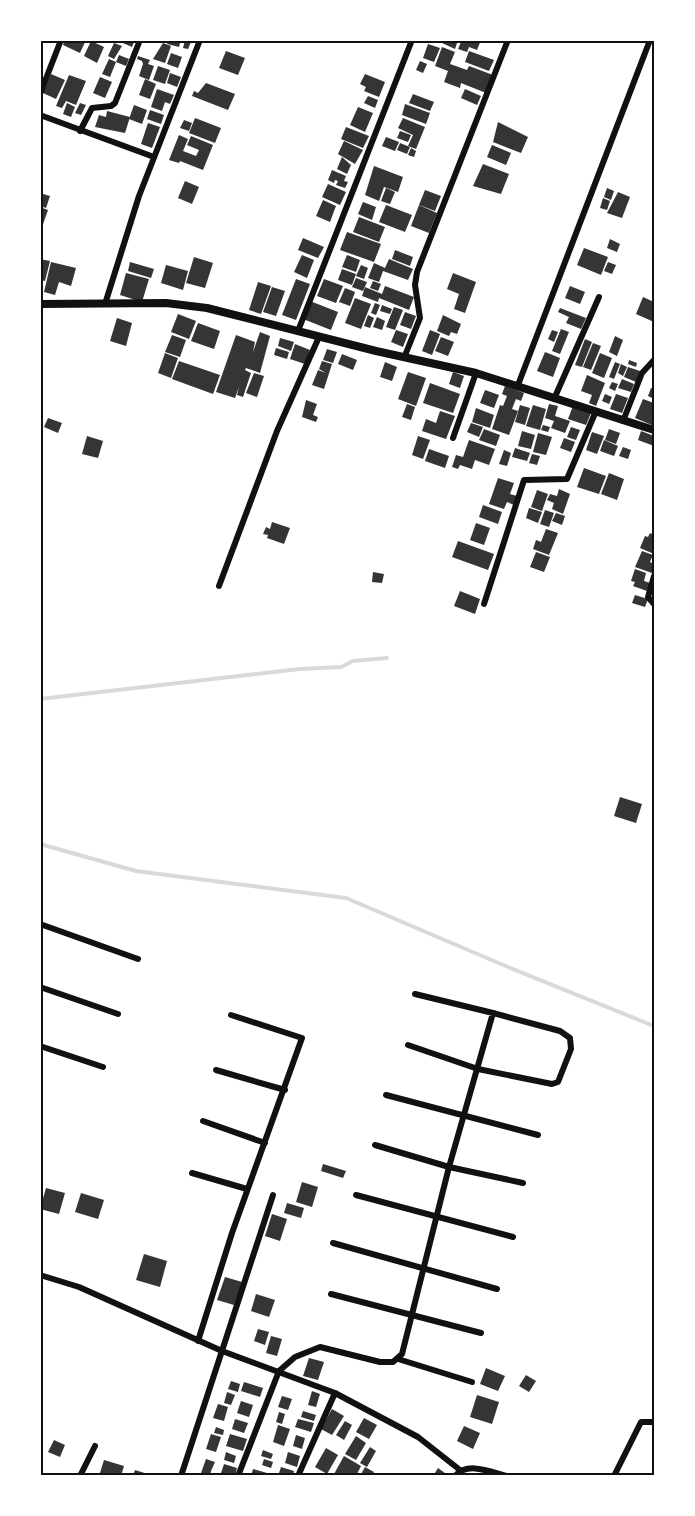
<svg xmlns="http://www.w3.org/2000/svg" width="695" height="1516" font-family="Signika,sans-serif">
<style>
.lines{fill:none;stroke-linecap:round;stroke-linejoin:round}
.stream{stroke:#d9d9d9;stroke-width:4}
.building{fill:#353535}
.minor{stroke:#111;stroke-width:6}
.tertiary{stroke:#111;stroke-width:8}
.neatline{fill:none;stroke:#111;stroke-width:2}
</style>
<rect width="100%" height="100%" fill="#fff"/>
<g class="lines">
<!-- stream -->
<g class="stream">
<path d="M40,699L300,669L341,667L353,661L387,658"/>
<path d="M40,844L136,871L346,898L508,967L654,1026"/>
</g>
</g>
<!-- building -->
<g class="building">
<path d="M65,40H86L80,53L63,45Z"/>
<path d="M116,40H132L134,42L132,47Z"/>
<path d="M169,40H181L179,47L167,44Z"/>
<path d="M185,40L191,42L188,49L183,48Z"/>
<path d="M443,40H458L455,49L442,43Z"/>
<path d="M465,40H481L477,50L469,47L467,52L458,49L461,42Z"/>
<path d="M91,41L104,47L97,63L84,56Z"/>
<path d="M114,43L122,46L114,59L108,56Z"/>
<path d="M163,43L171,46L165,63L153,59Z"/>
<path d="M428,44L440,48L434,62L423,58Z"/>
<path d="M442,47L455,52L450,64L467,70L469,66L493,75L486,93L461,83L460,88L444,82L448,71L435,66Z"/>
<path d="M226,51L245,58L238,75L219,68Z"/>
<path d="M469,51L494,60L489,71L465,62Z"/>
<path d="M171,53L182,57L178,68L167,64Z"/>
<path d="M119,55L129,59L126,66L116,62Z"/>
<path d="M138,56L150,60L148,64L154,66L149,80L139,76L143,64L142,61L137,59Z"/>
<path d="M109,59L116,62L110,77L102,74Z"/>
<path d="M420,61L427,64L423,73L416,70Z"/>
<path d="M158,66L170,70L165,84L153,80Z"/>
<path d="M170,73L181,77L177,87L167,83Z"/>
<path d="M51,74L65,80L56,99L43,93Z"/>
<path d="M365,74L385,82L379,97L364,91L366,87L360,84Z"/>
<path d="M69,75L86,81L76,105L66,101L62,108L56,106Z"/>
<path d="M100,77L112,82L105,98L93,93Z"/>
<path d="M145,79L156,84L150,99L139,95Z"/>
<path d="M206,83L235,94L228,110L192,96L194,91L198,93Z"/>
<path d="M157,89L174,95L170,104L165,102L162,111L151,107Z"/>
<path d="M465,89L481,96L477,105L461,98Z"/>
<path d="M413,94L434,102L430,111L409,103Z"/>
<path d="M368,96L378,100L375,108L364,103Z"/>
<path d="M67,103L75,107L71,117L63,114Z"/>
<path d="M80,103L86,105L81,115L75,113Z"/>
<path d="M405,104L430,113L426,124L402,115Z"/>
<path d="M134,105L147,110L142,124L129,119Z"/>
<path d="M358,107L373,113L365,132L350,125Z"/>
<path d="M150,110L164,115L161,124L147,119Z"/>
<path d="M107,111L130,117L125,133L95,127L99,115L106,117Z"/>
<path d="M195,118L221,128L215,143L189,133Z"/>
<path d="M403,118L425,127L416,149L408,146L413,135L398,128Z"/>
<path d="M184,120L192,123L189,131L180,128Z"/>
<path d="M498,122L528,137L521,153L493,142Z"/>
<path d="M148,123L160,127L152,148L141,144Z"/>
<path d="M346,127L369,136L363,148L341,139Z"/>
<path d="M400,131L411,135L408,142L397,138Z"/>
<path d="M179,135L188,139L183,151L196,156L199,150L187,145L191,136L213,145L203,170L180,161L179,163L169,160Z"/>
<path d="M386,137L399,142L395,151L382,146Z"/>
<path d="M344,141L363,150L355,164L338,154Z"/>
<path d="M400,143L410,147L407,154L397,150Z"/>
<path d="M492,145L511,153L506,165L487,157Z"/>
<path d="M411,148L416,151L414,157L408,155Z"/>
<path d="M342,157L351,165L347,174L337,169Z"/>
<path d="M483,164L509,174L501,194L473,186Z"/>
<path d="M374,166L403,177L398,192L384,187L379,201L365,195Z"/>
<path d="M332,170L346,176L344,181L348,182L345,188L336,185L338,181L335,180L334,183L328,180Z"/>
<path d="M185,181L199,187L192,204L178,198Z"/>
<path d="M328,184L346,192L340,205L322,197Z"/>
<path d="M386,188L395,192L390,204L381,201Z"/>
<path d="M607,188L614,191L611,200L604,197Z"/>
<path d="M425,190L441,196L435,211L419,205Z"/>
<path d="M618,192L630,197L622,218L607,213Z"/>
<path d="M40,193L50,196L46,208L40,206Z"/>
<path d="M603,198L610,201L607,210L600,208Z"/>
<path d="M323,200L336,206L330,222L316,216Z"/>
<path d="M363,202L376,207L372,220L358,214Z"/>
<path d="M386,205L412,215L405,232L379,222Z"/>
<path d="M419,205L437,213L429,233L411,226Z"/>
<path d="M40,207L48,210L41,230H40Z"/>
<path d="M359,217L385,227L379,242L353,232Z"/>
<path d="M347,232L381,244L374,262L340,250Z"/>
<path d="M303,238L324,247L318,258L298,250Z"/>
<path d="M610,239L620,244L617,252L607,248Z"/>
<path d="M584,248L608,257L601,275L577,265Z"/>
<path d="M395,250L413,257L410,266L392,259Z"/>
<path d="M302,255L314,260L307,278L294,272Z"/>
<path d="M347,255L360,260L356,272L342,267Z"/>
<path d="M194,257L213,263L205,288L186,283Z"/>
<path d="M40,259L50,261L45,281L40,280Z"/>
<path d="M389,259L413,269L408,280L383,271L379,282L368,278L374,263L385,268Z"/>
<path d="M51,262L76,268L71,286L59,282L55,295L44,292Z"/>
<path d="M130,262L154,269L151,278L128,271Z"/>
<path d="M608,262L616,265L612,274L604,271Z"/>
<path d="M166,265L188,271L183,290L161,283Z"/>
<path d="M361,265L368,268L364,279L356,276Z"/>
<path d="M342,269L356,274L352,285L338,280Z"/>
<path d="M126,273L149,279L142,302L120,295Z"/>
<path d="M453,273L476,282L465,313L454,309L459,294L447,289Z"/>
<path d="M356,278L367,282L363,291L352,287Z"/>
<path d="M296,279L310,284L296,320L282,315Z"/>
<path d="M324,279L343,286L336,303L317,296Z"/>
<path d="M373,281L381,284L378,291L370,288Z"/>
<path d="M258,282L271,286L261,314L249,310Z"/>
<path d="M385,286L414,297L409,310L379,298L378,302L362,296L365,287L382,294Z"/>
<path d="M570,286L585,292L580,304L565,298Z"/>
<path d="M272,287L285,291L276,316L263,312Z"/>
<path d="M345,288L355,292L350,306L339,302Z"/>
<path d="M643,297L654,302V322L636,314Z"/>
<path d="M355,298L371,304L361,329L345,323Z"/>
<path d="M310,301L338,312L331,330L303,319Z"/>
<path d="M375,303L380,305L376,315L371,313Z"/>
<path d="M382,305L392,309L390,314L380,311Z"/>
<path d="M394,307L403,310L395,330L386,327Z"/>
<path d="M560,308L586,318L581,329L566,323L569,317L558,312Z"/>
<path d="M405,312L416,316L411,329L400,325Z"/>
<path d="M178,314L196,321L189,339L171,332Z"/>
<path d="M368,315L374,318L370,328L364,326Z"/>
<path d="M443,315L461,324L457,334L451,332L449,336L437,331Z"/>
<path d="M377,317L385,321L382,330L373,327Z"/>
<path d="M117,318L132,323L126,346L110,341Z"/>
<path d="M198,323L220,331L214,349L191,341Z"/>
<path d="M561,329L569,332L560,354L552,351Z"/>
<path d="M396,330L408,334L403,347L391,342Z"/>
<path d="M430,330L440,334L432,355L422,351Z"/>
<path d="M552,330L558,332L554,342L548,339Z"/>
<path d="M260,332L270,336L260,373L246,368L245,370L251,373L243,397L237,395L239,387L235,398L216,392L236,335L255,342L253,352Z"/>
<path d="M172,335L186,340L180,357L165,352Z"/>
<path d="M615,336L623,340L617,356L609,352Z"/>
<path d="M441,337L454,342L448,356L435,351Z"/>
<path d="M280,338L294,342L291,351L278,346Z"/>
<path d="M585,339L592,342L582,367L575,365Z"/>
<path d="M593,343L601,346L591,370L583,367Z"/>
<path d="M295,344L310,350L305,364L290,359Z"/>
<path d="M276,348L289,352L287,359L274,355Z"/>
<path d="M327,349L337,352L333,363L323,360Z"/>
<path d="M545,352L560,358L553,377L537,371Z"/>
<path d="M165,353L178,358L171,378L158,373Z"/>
<path d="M600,353L612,358L604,378L592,373Z"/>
<path d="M342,354L357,360L353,370L338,364Z"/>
<path d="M629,360L637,363L636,367L628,364Z"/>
<path d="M179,361L220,375L213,394L172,379Z"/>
<path d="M322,361L332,364L324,389L312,385L318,370L326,373L319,369Z"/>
<path d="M385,362L397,367L392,381L380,377Z"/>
<path d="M615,362L620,364L614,379L609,377Z"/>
<path d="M621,364L627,367L623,376L618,373Z"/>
<path d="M628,367L640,371L636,382L624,377Z"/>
<path d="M408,372L426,378L416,406L398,399Z"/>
<path d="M453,372L464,376L460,388L449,384Z"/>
<path d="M254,373L264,376L257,397L246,393Z"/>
<path d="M587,375L605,383L596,406L589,403L592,395L581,391Z"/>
<path d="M622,379L634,384L631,392L618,388Z"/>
<path d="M612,382L618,384L615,391L609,388Z"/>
<path d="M430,383L460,394L453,413L423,403Z"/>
<path d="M505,386L524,393L521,401L516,399L512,409L518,411L509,435L492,429L500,405L503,406L507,396L502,394Z"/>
<path d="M651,388L654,389V399L648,396Z"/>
<path d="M485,390L499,395L494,408L480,403Z"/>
<path d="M605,394L612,397L609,404L602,401Z"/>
<path d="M616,394L628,398L622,413L610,409Z"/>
<path d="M643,399L654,403V426L635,418Z"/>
<path d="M306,400L317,404L313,415L318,417L316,422L302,417Z"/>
<path d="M407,404L415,407L411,420L402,417Z"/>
<path d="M549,404L558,406L555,416L570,421L565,433L551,428L554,421L545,418Z"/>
<path d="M520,405L530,408L525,425L515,422Z"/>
<path d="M533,405L546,409L540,430L526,426Z"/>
<path d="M573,406L591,413L586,425L568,419Z"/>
<path d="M476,408L494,415L490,428L472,422Z"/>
<path d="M440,411L455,416L446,439L422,431L426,419L436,423Z"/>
<path d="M48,418L62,423L58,433L44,427Z"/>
<path d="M471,423L483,427L479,437L467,432Z"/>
<path d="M543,425L550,427L548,432L541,430Z"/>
<path d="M571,427L580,430L576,440L567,437Z"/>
<path d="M484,429L500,435L496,446L479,440Z"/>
<path d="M609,429L620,433L616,444L605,440Z"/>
<path d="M522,431L535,435L531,449L518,446Z"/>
<path d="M641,431L654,436V446L638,440Z"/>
<path d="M592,432L604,436L597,454L586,450Z"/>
<path d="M538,433L552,437L546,455L533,452Z"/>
<path d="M87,436L103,441L98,458L82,454Z"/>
<path d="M418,436L430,440L423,459L412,455Z"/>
<path d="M564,438L575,442L571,452L560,448Z"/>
<path d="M469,440L495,449L489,465L475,460L472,469L460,465L458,469L452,467L456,455L463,457Z"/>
<path d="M604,440L618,446L614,456L600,451Z"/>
<path d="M623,447L631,450L628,459L619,456Z"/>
<path d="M515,448L530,453L527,461L512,457Z"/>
<path d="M429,449L449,456L445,468L425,461Z"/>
<path d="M504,450L511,453L507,466L499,464Z"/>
<path d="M532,454L540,456L537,465L529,463Z"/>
<path d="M584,468L606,476L599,494L577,487Z"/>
<path d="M609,473L624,479L617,500L601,494Z"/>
<path d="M498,478L514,483L510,494L517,496L514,505L507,502L504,509L489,504Z"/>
<path d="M559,489L570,494L563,514L552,509L554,503L547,500L550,494L557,496Z"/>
<path d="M537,490L548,494L542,511L531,507Z"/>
<path d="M483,505L502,512L498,524L479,517Z"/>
<path d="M529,508L542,512L538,523L526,518Z"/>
<path d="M545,510L554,513L549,527L540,524Z"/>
<path d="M556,513L565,516L562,525L552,521Z"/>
<path d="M272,522L290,528L284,544L267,538L268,535L263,534L266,527L270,529Z"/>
<path d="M476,523L490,528L484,545L470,540Z"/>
<path d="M546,529L558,533L549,555L533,549L536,540L541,542Z"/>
<path d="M650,533L654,535V554L640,548L645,536L648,537Z"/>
<path d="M458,541L494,554L488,570L452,557Z"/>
<path d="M642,551L653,555L650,562L654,564L652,573L635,567Z"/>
<path d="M536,552L550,557L544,572L530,567Z"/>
<path d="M635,569L646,573L644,581L650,583L647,591L633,586L635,582L631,581Z"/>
<path d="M373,572L384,574L382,583L372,582Z"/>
<path d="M460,591L480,599L475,614L454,606Z"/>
<path d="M635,595L648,599L645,607L632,603Z"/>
<path d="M620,797L642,804L636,823L614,816Z"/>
<path d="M323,1164L346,1171L343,1178L321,1171Z"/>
<path d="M302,1182L318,1187L312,1207L296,1202Z"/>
<path d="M46,1188L65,1193L59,1214L40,1209Z"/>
<path d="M81,1193L104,1200L98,1219L75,1212Z"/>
<path d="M287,1203L304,1208L301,1218L284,1213Z"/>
<path d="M272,1214L287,1219L280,1241L265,1236Z"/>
<path d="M144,1254L167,1261L160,1287L136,1280Z"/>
<path d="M225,1277L242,1282L234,1305L217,1300Z"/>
<path d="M256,1294L275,1300L269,1317L251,1311Z"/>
<path d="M258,1329L269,1332L265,1345L254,1341Z"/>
<path d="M271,1336L282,1339L277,1356L266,1353Z"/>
<path d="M309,1358L324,1362L318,1380L303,1376Z"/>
<path d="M486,1368L505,1376L498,1391L480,1384Z"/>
<path d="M526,1375L536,1381L529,1392L519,1386Z"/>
<path d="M231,1381L240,1384L238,1392L228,1389Z"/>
<path d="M244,1382L263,1388L260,1397L241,1391Z"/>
<path d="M312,1391L320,1394L316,1407L308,1405Z"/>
<path d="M227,1392L235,1395L231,1405L224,1403Z"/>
<path d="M477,1395L499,1402L492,1424L470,1417Z"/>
<path d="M282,1396L292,1399L288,1410L278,1407Z"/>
<path d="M241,1401L253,1405L249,1417L237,1413Z"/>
<path d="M218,1404L228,1407L224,1421L213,1418Z"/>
<path d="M332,1409L344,1416L332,1435L321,1429Z"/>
<path d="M303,1411L316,1415L314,1421L301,1417Z"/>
<path d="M279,1412L285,1414L282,1424L276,1422Z"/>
<path d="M364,1418L377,1425L369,1439L356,1432Z"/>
<path d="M235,1419L248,1423L244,1433L232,1429Z"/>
<path d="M298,1419L314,1423L311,1432L295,1427Z"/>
<path d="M345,1421L352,1425L344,1440L336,1435Z"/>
<path d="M278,1425L290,1429L284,1446L273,1442Z"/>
<path d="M464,1426L480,1433L473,1449L457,1441Z"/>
<path d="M216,1427L224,1430L223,1435L214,1433Z"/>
<path d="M211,1434L221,1437L216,1452L206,1449Z"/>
<path d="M230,1434L247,1439L243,1451L226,1446Z"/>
<path d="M296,1435L305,1438L302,1449L293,1446Z"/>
<path d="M356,1436L366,1443L356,1460L345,1454Z"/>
<path d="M54,1440L65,1445L60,1457L48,1452Z"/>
<path d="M370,1447L376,1451L367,1467L360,1463Z"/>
<path d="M326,1448L338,1455L327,1474L315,1467Z"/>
<path d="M263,1450L273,1454L271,1459L261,1456Z"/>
<path d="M226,1452L236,1456L234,1463L224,1460Z"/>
<path d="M288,1452L300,1456L297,1467L285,1463Z"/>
<path d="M344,1456L361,1466L356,1476L334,1474Z"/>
<path d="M206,1459L215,1462L211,1471L210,1476H200Z"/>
<path d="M264,1459L273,1462L271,1468L262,1465Z"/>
<path d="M104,1460L124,1466L121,1476H99Z"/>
<path d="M224,1464L237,1468L235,1476L221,1473Z"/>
<path d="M281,1467L294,1471L293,1476H278Z"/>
<path d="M365,1467L374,1472L372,1476H360Z"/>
<path d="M438,1468L449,1476H433Z"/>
<path d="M253,1469L267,1473V1476H251Z"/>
<path d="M135,1470L151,1475V1476H133Z"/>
</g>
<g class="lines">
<!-- minor -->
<g class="minor">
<path d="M40,94L61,40"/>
<path d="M40,115L154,157"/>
<path d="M80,131L92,108L111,106L115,103L140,40"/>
<path d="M105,304L139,196L200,40"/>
<path d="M298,331L412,40"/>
<path d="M404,358L420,318L415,285L417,272L508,40"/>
<path d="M518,385L650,40"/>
<path d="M554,399L599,297"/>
<path d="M623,421L642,373L654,360"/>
<path d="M453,438L476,373"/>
<path d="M654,576L648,597L654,604"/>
<path d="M219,586L277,431L319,337"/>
<path d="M484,604L524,480L567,479L596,411"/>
<path d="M40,924L138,959"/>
<path d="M40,987L118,1014"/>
<path d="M408,1045L478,1069L552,1084L558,1082L571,1049L570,1038L560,1031L493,1013"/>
<path d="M40,1046L103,1067"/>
<path d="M216,1070L285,1090"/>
<path d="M386,1095L538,1135"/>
<path d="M203,1121L265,1143"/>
<path d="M375,1145L449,1167L523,1183"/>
<path d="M192,1173L247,1189"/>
<path d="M356,1195L513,1237"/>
<path d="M333,1243L497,1289"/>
<path d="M40,1275L79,1287L222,1351L335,1393L418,1437L460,1470"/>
<path d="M331,1294L481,1333"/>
<path d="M198,1341L232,1233L302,1038L231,1015"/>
<path d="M398,1359L472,1382"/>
<path d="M80,1476L95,1446"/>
<path d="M181,1476L273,1195"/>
<path d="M238,1476L279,1371L295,1357L320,1347L380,1362H393L402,1354L449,1167L493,1013L415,994"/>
<path d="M298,1476L335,1393"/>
<path d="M455,1476C467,1461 491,1472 507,1476"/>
<path d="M614,1476L641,1422H654"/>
</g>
<!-- tertiary -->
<path class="tertiary" d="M40,304L166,303L207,308L376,351L476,373L654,430"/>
</g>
<!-- border -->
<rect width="695" height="1516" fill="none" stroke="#ffffff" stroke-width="84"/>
<rect x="42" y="42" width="611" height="1432" class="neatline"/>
</svg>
